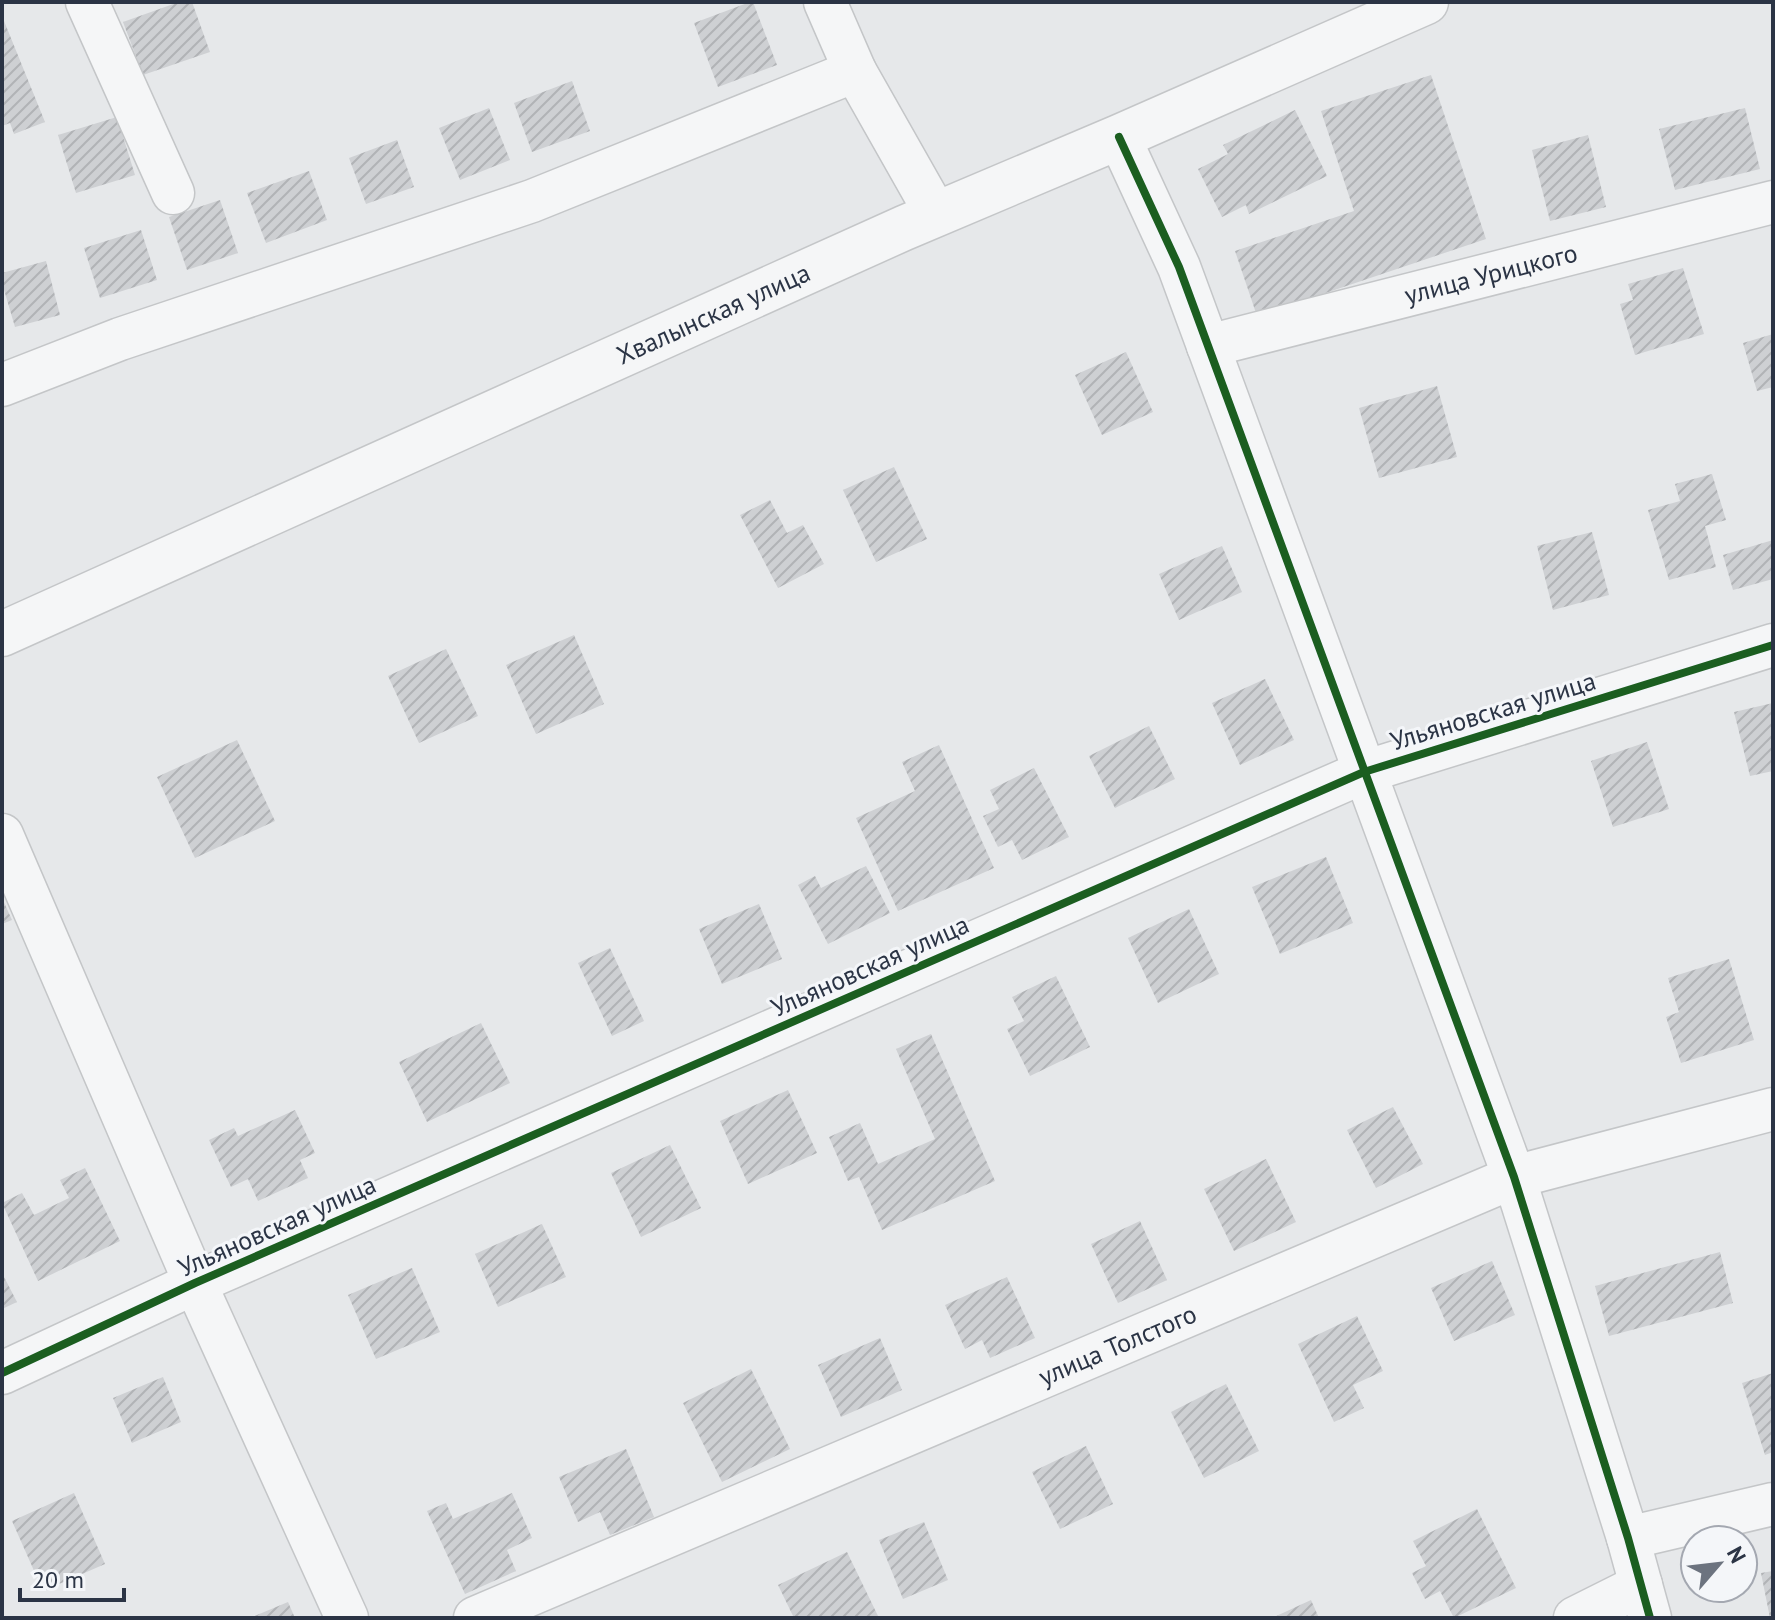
<svg xmlns="http://www.w3.org/2000/svg" width="1775" height="1620" font-family="'PT Sans',sans-serif">
<style>
.building{fill:url(#building-hatch)}
.lines{fill:none;stroke-linecap:round;stroke-linejoin:round}
.minor-casing{stroke:#c4c6c8;stroke-width:45}
.tertiary-casing{stroke:#c4c6c8;stroke-width:47}
.minor{stroke:#f5f6f7;stroke-width:42}
.tertiary{stroke:#f5f6f7;stroke-width:44}
.cycleway-casing{stroke:#f4f6f9;stroke-width:13}
.cycleway{stroke:#1b5e20;stroke-width:8}
.labels{text-anchor:middle;stroke-width:6;stroke-linejoin:round;paint-order:stroke}
.street-label{font-size:26px;fill:#2b3445;stroke:#f4f6f9}
</style>
<defs>
<pattern id="building-hatch" width="6" height="6" patternUnits="userSpaceOnUse" patternTransform="scale(2)"><rect width="6" height="6" fill="#ced0d3"/><path d="M-1 1l2-2M0 6l6-6M5 7l2-2" fill="none" stroke="#b1b3b6"/></pattern>
</defs>
<rect width="100%" height="100%" fill="#e6e8ea"/>
<!-- building -->
<g class="building">
<path d="M179,2H192L210,52L143,75L123,22Z"/>
<path d="M750,2H753L777,65L718,87L694,23Z"/>
<path d="M2,16L45,122L14,134L10,123L2,126Z"/>
<path d="M1431,75L1486,239L1257,316L1235,251L1354,211L1321,111Z"/>
<path d="M572,81L590,131L532,152L514,103Z"/>
<path d="M489,108L510,160L460,180L439,128Z"/>
<path d="M1745,108L1760,169L1675,190L1659,129Z"/>
<path d="M1295,110L1327,176L1249,214L1246,205L1222,217L1198,169L1228,154L1223,145Z"/>
<path d="M117,117L135,175L76,193L58,135Z"/>
<path d="M1588,135L1606,207L1550,221L1532,150Z"/>
<path d="M397,140L414,187L366,204L349,158Z"/>
<path d="M309,171L327,220L266,243L247,193Z"/>
<path d="M220,200L238,253L187,270L169,217Z"/>
<path d="M141,230L157,280L100,298L84,248Z"/>
<path d="M46,261L60,315L15,327L2,283V273Z"/>
<path d="M1683,268L1704,334L1635,355L1620,304L1633,300L1628,284Z"/>
<path d="M1773,334V387L1757,391L1743,343Z"/>
<path d="M1126,352L1153,412L1102,435L1075,375Z"/>
<path d="M1437,386L1457,457L1379,478L1359,408Z"/>
<path d="M894,467L927,539L876,562L843,490Z"/>
<path d="M1712,474L1726,520L1705,526L1716,567L1669,580L1648,510L1680,501L1675,484Z"/>
<path d="M770,500L787,533L803,525L824,564L778,588L740,515Z"/>
<path d="M1592,532L1609,595L1553,610L1537,546Z"/>
<path d="M1773,540V579L1733,590L1723,555Z"/>
<path d="M1222,546L1242,592L1179,620L1159,574Z"/>
<path d="M574,635L604,704L536,734L506,665Z"/>
<path d="M446,649L478,716L419,743L388,676Z"/>
<path d="M1265,679L1294,740L1240,765L1212,703Z"/>
<path d="M1773,703V771L1750,776L1734,712Z"/>
<path d="M1149,726L1175,779L1115,808L1089,756Z"/>
<path d="M237,740L275,821L195,858L157,777Z"/>
<path d="M1647,742L1669,809L1613,827L1591,761Z"/>
<path d="M939,745L994,868L898,911L856,818L915,791L902,762Z"/>
<path d="M1034,768L1069,837L1022,860L1012,840L998,847L983,816L999,809L990,790Z"/>
<path d="M1326,857L1353,923L1280,954L1252,887Z"/>
<path d="M866,866L890,913L828,944L798,885L815,876L821,888Z"/>
<path d="M2,898L12,920L2,924Z"/>
<path d="M759,904L782,959L722,984L699,929Z"/>
<path d="M1189,909L1219,974L1158,1003L1128,938Z"/>
<path d="M610,948L644,1021L612,1036L578,963Z"/>
<path d="M1729,959L1754,1040L1681,1063L1666,1017L1679,1012L1668,978Z"/>
<path d="M1056,976L1090,1047L1030,1076L1007,1029L1024,1021L1012,997Z"/>
<path d="M481,1023L510,1083L427,1122L399,1062Z"/>
<path d="M931,1034L995,1181L882,1230L859,1177L848,1181L829,1137L860,1123L878,1164L935,1139L896,1049Z"/>
<path d="M788,1090L817,1153L748,1184L720,1121Z"/>
<path d="M1393,1107L1423,1164L1376,1188L1347,1130Z"/>
<path d="M295,1110L315,1153L300,1160L308,1178L258,1201L248,1179L231,1187L209,1140L234,1128L238,1136Z"/>
<path d="M670,1145L701,1208L641,1237L611,1173Z"/>
<path d="M1266,1159L1296,1222L1234,1251L1204,1189Z"/>
<path d="M85,1168L120,1241L38,1281L2,1203L22,1193L34,1215L69,1198L60,1180Z"/>
<path d="M1140,1221L1167,1280L1118,1303L1091,1244Z"/>
<path d="M542,1224L566,1277L498,1307L475,1254Z"/>
<path d="M1720,1252L1733,1303L1609,1336L1595,1286Z"/>
<path d="M1492,1261L1515,1315L1454,1341L1431,1288Z"/>
<path d="M412,1268L440,1332L376,1359L348,1295Z"/>
<path d="M2,1273L17,1302L2,1309Z"/>
<path d="M1007,1277L1035,1338L990,1358L982,1340L965,1349L945,1305Z"/>
<path d="M1357,1316L1383,1371L1353,1385L1364,1408L1334,1422L1298,1344Z"/>
<path d="M880,1338L902,1390L841,1417L818,1365Z"/>
<path d="M751,1369L790,1449L722,1482L683,1403Z"/>
<path d="M1773,1373V1452L1765,1455L1742,1383Z"/>
<path d="M163,1377L181,1422L132,1443L113,1398Z"/>
<path d="M1226,1384L1259,1451L1204,1478L1171,1412Z"/>
<path d="M1086,1446L1113,1504L1060,1529L1032,1472Z"/>
<path d="M626,1449L654,1517L610,1535L600,1512L578,1522L559,1477Z"/>
<path d="M74,1493L105,1564L43,1591L12,1521Z"/>
<path d="M512,1493L532,1538L507,1550L516,1571L465,1594L427,1511L446,1503L453,1519Z"/>
<path d="M1477,1509L1516,1588L1454,1618L1440,1591L1425,1599L1412,1573L1426,1566L1413,1541Z"/>
<path d="M924,1522L948,1580L903,1599L879,1540Z"/>
<path d="M847,1552L879,1618H794L778,1585Z"/>
<path d="M1773,1571V1618H1770L1761,1573Z"/>
<path d="M1311,1600L1319,1618H1272Z"/>
<path d="M288,1602L295,1618H250Z"/>
</g>
<g class="lines">
<!-- minor casing -->
<g class="minor-casing">
<g id="minor">
<path d="M87,2L173,193"/>
<path d="M825,2L855,71L936,214"/>
<path d="M1119,137L1179,267L1514,1177L1628,1538L1650,1618"/>
<path id="s1" d="M1208,346L1773,202"/>
<path d="M2,385L120,339L532,201L855,71"/>
<path d="M2,835L195,1283L347,1618"/>
<path d="M2,1373L195,1283L1364,772L1773,645"/>
<path d="M1628,1538L1773,1504"/>
<path id="s2" d="M475,1618L1514,1177L1773,1109"/>
<path d="M1575,1618L1641,1585"/>
</g>
</g>
<!-- tertiary casing -->
<g class="tertiary-casing">
<g id="tertiary">
<path id="s3" d="M2,634L904,228L1119,137L1426,2"/>
</g>
</g>
<!-- minor -->
<use href="#minor" class="minor"/>
<!-- tertiary -->
<use href="#tertiary" class="tertiary"/>
<!-- cycleway casing -->
<g class="cycleway-casing">
<g id="cycleway">
<path d="M1119,137L1179,267L1514,1177L1628,1538L1650,1618"/>
<path d="M2,1373L195,1283L1364,772L1773,645"/>
</g>
</g>
<!-- cycleway -->
<use href="#cycleway" class="cycleway"/>
</g>
<g class="labels">
<!-- street labels -->
<g class="street-label">
<text dy="9" stroke="none"><textPath href="#s1" startOffset="292">улица Урицкого</textPath></text>
<text dy="9" stroke="none"><textPath href="#s3" startOffset="780">Хвалынская улица</textPath></text>
<text transform="translate(1493 711) rotate(-17)" y="9">Ульяновская улица</text>
<text transform="translate(870 966) rotate(-24)" y="9">Ульяновская улица</text>
<text transform="translate(277 1226) rotate(-24)" y="9">Ульяновская улица</text>
<text dy="9" stroke="none"><textPath href="#s2" startOffset="698">улица Толстого</textPath></text>
</g>
</g>
<!-- border -->
<rect width="1775" height="1620" fill="none" stroke="#2b3445" stroke-width="8"/>
<!-- north arrow -->
<g transform="translate(1719 1564) rotate(62)"><circle r="38" fill="#f4f6f9" stroke="#a4a8b1" stroke-width="2"/>
<path d="M0-6L14 30L0 20L-14 30Z" fill="#6c737f"/>
<text y="-12" font-size="22" font-weight="bold" text-anchor="middle" fill="#2b3445">N</text>
</g>
<!-- scale -->
<path d="M20 1588v12h104v-12" fill="none" stroke="#2b3445" stroke-width="4"/>
<text x="32" y="1588" font-size="24" fill="#2b3445" stroke="#f4f6f9" stroke-width="6" paint-order="stroke">20 m</text>
</svg>
